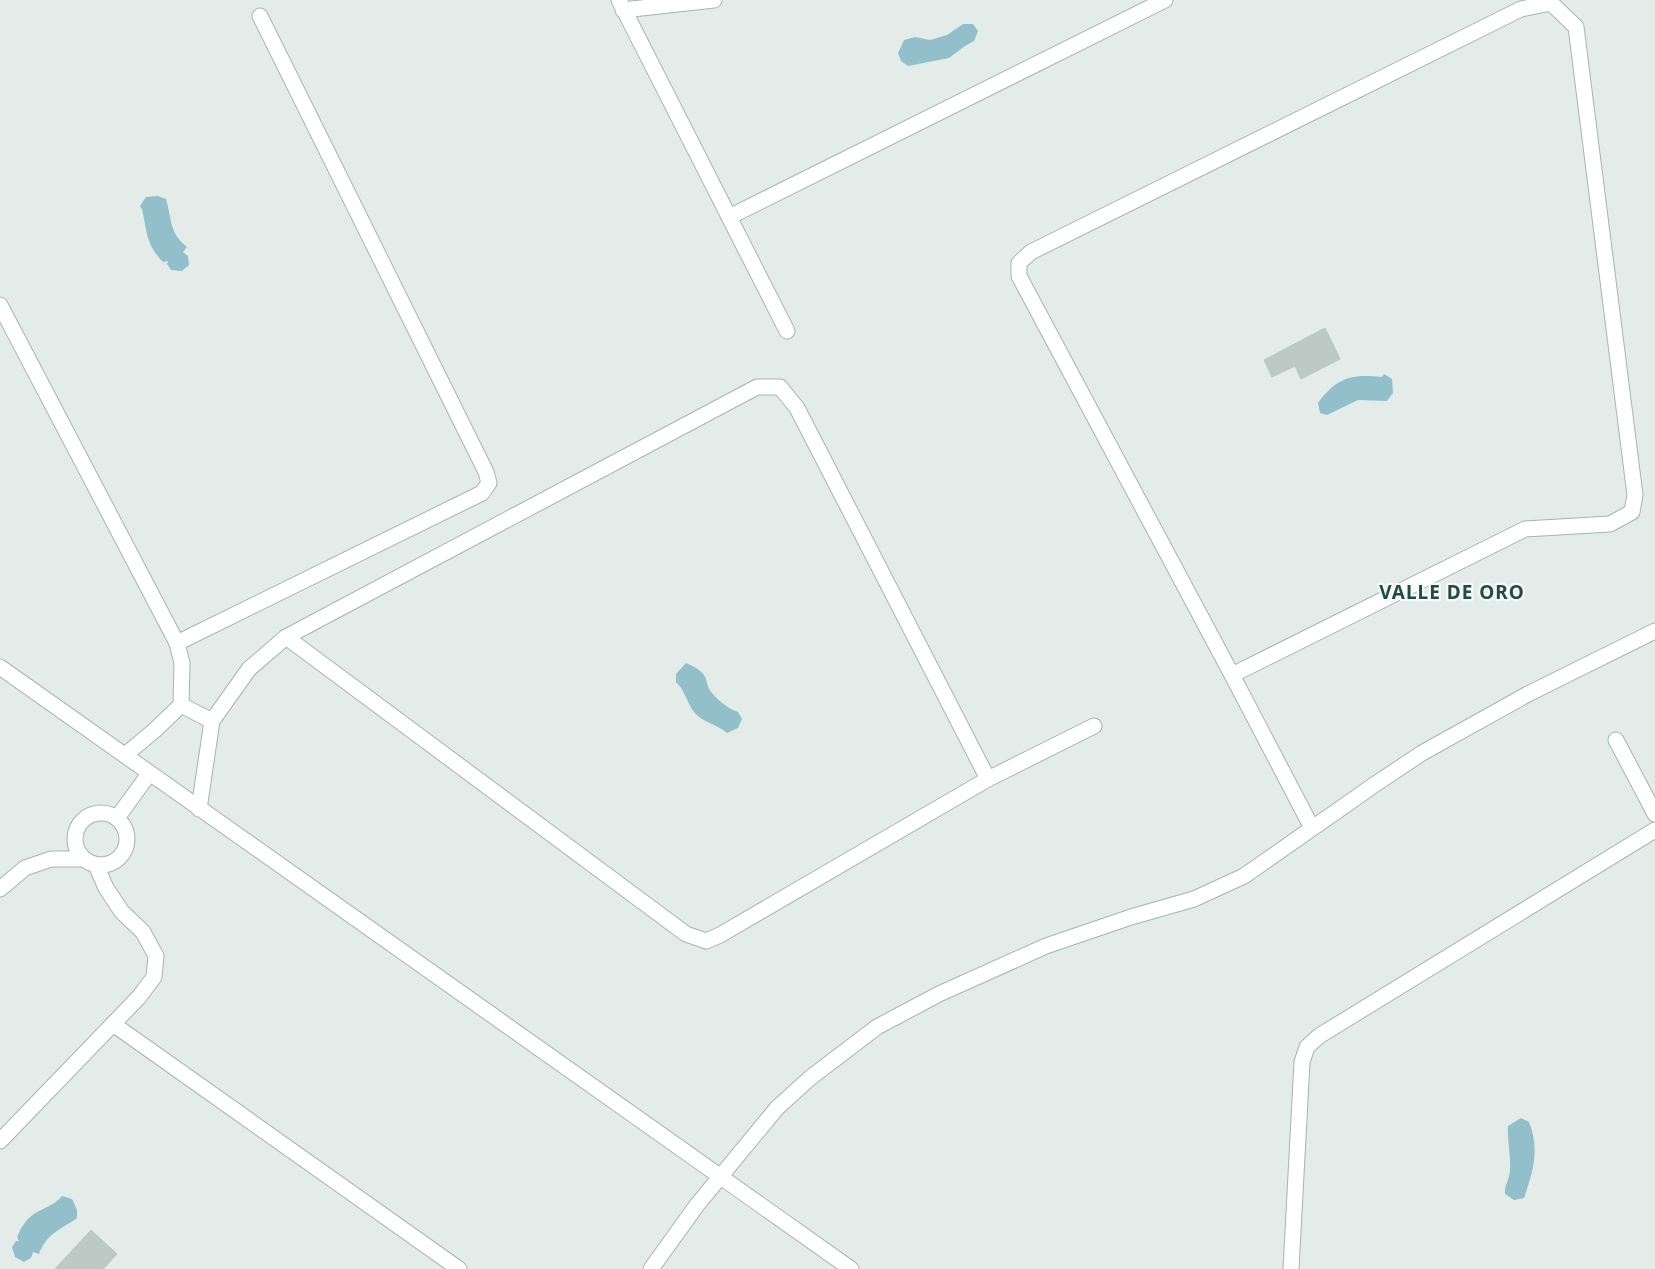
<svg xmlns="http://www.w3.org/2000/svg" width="1655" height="1269" font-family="'Noto Sans',sans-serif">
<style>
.water{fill:#93bfca}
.building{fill:#bdc9c5;stroke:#b7c5c0}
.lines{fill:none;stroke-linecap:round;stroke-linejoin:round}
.minor-casing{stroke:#a7b3b0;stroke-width:17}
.minor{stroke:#fff;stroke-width:15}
.labels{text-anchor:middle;stroke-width:4.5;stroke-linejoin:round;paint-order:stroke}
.district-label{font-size:19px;font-weight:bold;letter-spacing:1px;fill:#244b43;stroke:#f5f9f7}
</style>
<rect width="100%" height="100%" fill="#e4ece9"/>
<!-- water -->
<g class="water">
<path d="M963,24H973L978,31L974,41L965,46L949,58L908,66L901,61L898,53L904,40L915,37L930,40L947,35Z"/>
<path d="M158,196L166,199C172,219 169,233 187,247L183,252L188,256L189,265L182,271L171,270L167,264L168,261L163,262C146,245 147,231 142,209L140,206L146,197Z"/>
<path d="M1384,374L1392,379L1393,393L1387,401L1358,400L1327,415L1320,413L1318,403C1337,377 1352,374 1382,377Z"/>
<path d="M686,663C692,666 699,668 703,674C707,678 707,685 709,689C715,698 728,709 738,712L742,719L738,728L727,733C717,724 703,723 694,712C687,703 685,690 676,682V674Z"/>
<path d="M1521,1118L1529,1122C1540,1149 1533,1172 1524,1198L1514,1200L1505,1194C1504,1185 1510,1179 1510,1170C1511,1155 1507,1141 1508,1126Z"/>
<path d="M62,1196L72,1199L77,1210V1218C60,1230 47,1233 39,1254L33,1252L31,1258L24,1262L15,1257L12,1247L16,1241H19L17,1237C21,1228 26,1219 34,1214C43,1208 55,1205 62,1196Z"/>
</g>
<!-- building -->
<g class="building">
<path d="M1325,328L1340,359L1301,379L1295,366L1272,377L1264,360Z"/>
<path d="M91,1230L117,1254L103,1269H55Z"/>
</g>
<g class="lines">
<!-- minor casing -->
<g class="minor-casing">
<g id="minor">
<path d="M619,0L787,331"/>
<path d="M623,10L714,0"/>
<path d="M729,217L1165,0"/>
<path d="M0,305L177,643L182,663L181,705L155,730L125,755"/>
<path d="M286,637L686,934L706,941L720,935L988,779L1094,726"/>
<path d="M177,643L482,493L489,483L486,472L260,16"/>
<path d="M0,667L851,1269"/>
<path d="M1232,675L1525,529L1610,524L1632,512L1635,495L1576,27L1551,3L1521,9L1031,252L1019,263V276L1232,675L1312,828"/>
<path d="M181,705L212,721"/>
<path d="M1616,740L1655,814"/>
<path d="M199,809L212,721L249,669L286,637L757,387H780L797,408L988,779"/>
<circle cx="101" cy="839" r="26"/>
<path d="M117,818L149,774"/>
<path d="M0,889L25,868L51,859H83"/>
<path d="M113,1024L459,1269"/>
<path d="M0,1141L139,997L154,977L156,956L143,932L122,912L106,888L96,865"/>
<path d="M651,1269L697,1205L777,1108L810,1078L877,1027L939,994L1046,946L1131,917L1194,899L1244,876L1374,785L1422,753L1528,694L1655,631"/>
<path d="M1291,1269L1302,1062L1307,1047L1319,1036L1655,830"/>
</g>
</g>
<!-- minor -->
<use href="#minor" class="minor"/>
</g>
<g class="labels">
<!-- district labels -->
<g class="district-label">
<text x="1452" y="599">VALLE DE ORO</text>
</g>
</g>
</svg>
